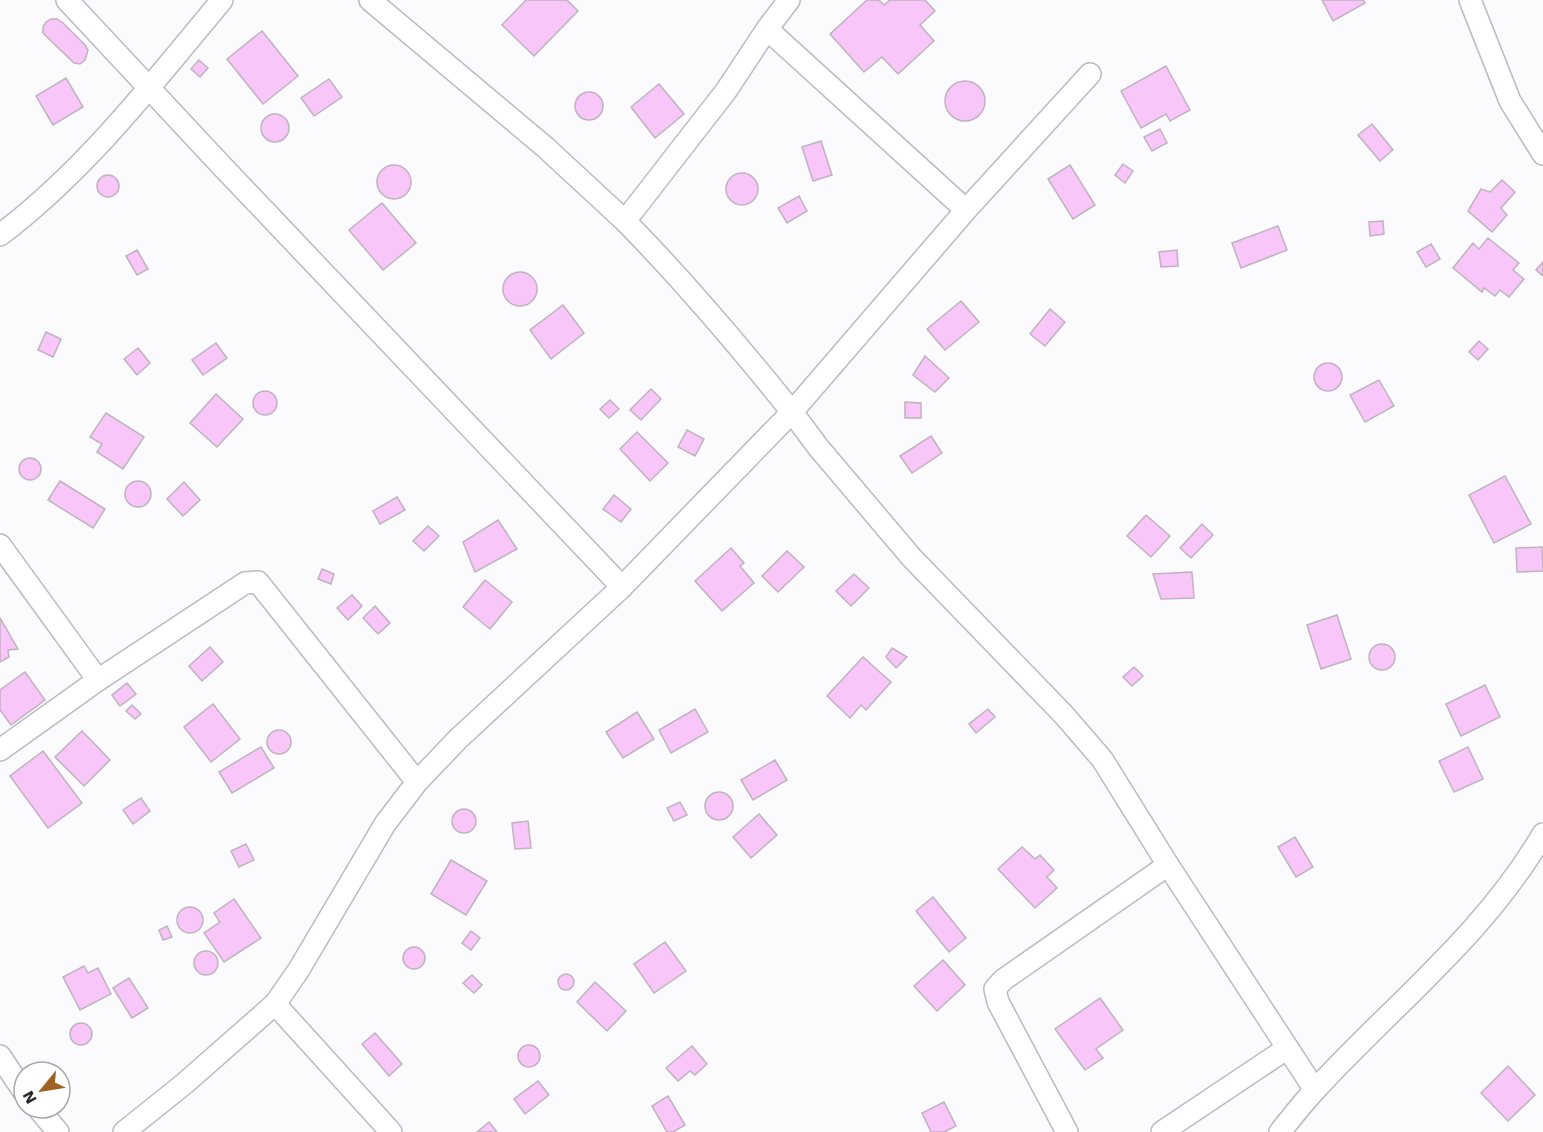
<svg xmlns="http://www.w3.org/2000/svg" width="1543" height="1132" font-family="'Work Sans',sans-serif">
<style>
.building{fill:#f8c6f9;stroke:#bfb3bf;stroke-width:1.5}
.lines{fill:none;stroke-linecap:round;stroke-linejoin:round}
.street-casing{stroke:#bdb8c7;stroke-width:24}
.street{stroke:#fff;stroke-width:21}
</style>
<rect width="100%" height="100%" fill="#fbfafd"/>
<!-- building -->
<g class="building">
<path d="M526,0H567L578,11L534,56L502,25Z"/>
<path d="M867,0H879L884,5L890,0H925L935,11L920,25L934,41L898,74L882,57L864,72L830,34Z"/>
<path d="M1322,0H1363L1365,3L1333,21Z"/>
<path d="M51,19H57L63,23L85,45L88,50L85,60L80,64L74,63L48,38L43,33V27L46,22Z"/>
<path d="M262,31L298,76L263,104L227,59Z"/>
<path d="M199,60L208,68L200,77L191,69Z"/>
<path d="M1166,66L1190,110L1170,121L1166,114L1141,128L1121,91Z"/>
<path d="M66,78L83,107L53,125L36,96Z"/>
<path d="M329,79L342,97L314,116L301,98Z"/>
<circle cx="965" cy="101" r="20"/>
<path d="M659,84L684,114L655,138L631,107Z"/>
<circle cx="589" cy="106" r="14"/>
<circle cx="275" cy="128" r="14"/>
<path d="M1372,124L1393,150L1380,161L1358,135Z"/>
<path d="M1160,129L1167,143L1152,151L1144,137Z"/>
<path d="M821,141L832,175L813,181L802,147Z"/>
<path d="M1123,164L1133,171L1125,183L1115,175Z"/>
<circle cx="394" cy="182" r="17"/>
<path d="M1070,165L1095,205L1073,219L1048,179Z"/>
<circle cx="742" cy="189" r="16"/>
<circle cx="108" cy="186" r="11"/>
<path d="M1502,180L1515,192L1501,208L1507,215L1492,232L1468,211L1481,189L1490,192Z"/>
<path d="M799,196L807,211L787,223L778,208Z"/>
<path d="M382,203L416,243L383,270L349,230Z"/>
<path d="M1383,221L1384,234L1370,236L1369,222Z"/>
<path d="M1278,226L1287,250L1241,268L1232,243Z"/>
<path d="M1488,238L1519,263L1513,270L1524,279L1509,297L1500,290L1495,296L1484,288L1482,292L1453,268L1473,243L1479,249Z"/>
<path d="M1431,244L1440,259L1426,267L1417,252Z"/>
<path d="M137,250L148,269L137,275L126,256Z"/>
<path d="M1177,250L1178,266L1161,267L1159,252Z"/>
<path d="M1543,262V276L1536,270Z"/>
<circle cx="520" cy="289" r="17"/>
<path d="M961,301L979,322L945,350L927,329Z"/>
<path d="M563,305L584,333L551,359L530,330Z"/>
<path d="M1050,309L1065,322L1045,346L1030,334Z"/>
<path d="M46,332L61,339L53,357L38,350Z"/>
<path d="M1479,341L1488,349L1478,360L1469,352Z"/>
<path d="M216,343L227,358L203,375L192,360Z"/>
<path d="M138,348L150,363L137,375L124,359Z"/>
<path d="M925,356L949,378L935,392L913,375Z"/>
<circle cx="1328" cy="377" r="14"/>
<path d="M1379,380L1394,406L1365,422L1350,395Z"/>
<path d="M651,389L661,399L641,420L630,410Z"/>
<circle cx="265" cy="403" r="12"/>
<path d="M216,394L243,419L217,447L190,423Z"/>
<path d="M610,400L619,409L609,418L600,409Z"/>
<path d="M905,402L921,403V418H905Z"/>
<path d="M106,413L144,437L123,469L97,452L102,444L90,437Z"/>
<path d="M687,430L704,439L695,456L678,447Z"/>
<path d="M637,432L668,463L650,481L620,449Z"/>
<path d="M931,436L942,453L912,473L900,456Z"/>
<circle cx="30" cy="469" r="11"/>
<path d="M1505,476L1531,524L1494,543L1469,495Z"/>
<circle cx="138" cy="494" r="13"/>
<path d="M60,481L105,509L93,528L48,500Z"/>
<path d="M184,482L200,500L183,516L167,499Z"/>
<path d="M614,495L631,509L621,522L603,509Z"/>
<path d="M397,497L405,510L380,524L373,511Z"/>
<path d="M1146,515L1170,536L1151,557L1127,536Z"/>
<path d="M498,520L517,549L475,572L463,542Z"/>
<path d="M1202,524L1213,535L1191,558L1180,548Z"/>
<path d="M428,526L439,536L424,551L413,541Z"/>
<path d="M1542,547L1543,571L1517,572L1516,548Z"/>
<path d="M731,548L744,563L740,566L754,583L722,611L695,581Z"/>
<path d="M787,551L804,567L778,592L762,576Z"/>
<path d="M322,569L334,574L331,584L318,579Z"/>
<path d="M1192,572L1194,598L1161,599L1153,574Z"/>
<path d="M854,574L869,588L851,606L836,591Z"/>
<path d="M485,580L512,602L490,629L463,607Z"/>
<path d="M352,595L362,606L348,620L337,608Z"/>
<path d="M375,606L390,623L378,634L363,618Z"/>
<path d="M1337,615L1351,659L1321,669L1307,625Z"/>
<path d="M0,618L18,649L8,650L9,657L0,662Z"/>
<circle cx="1382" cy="657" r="13"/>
<path d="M210,647L223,662L202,681L189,666Z"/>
<path d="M892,648L907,657L896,668L886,657Z"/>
<path d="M863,657L891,682L866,710L861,705L850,718L827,696Z"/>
<path d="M1134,667L1143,676L1132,686L1123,677Z"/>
<path d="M25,672L45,700L11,725L0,710V690Z"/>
<path d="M127,683L136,694L120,706L112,695Z"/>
<path d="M1485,685L1500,717L1461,736L1446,704Z"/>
<path d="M213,704L240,739L211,762L184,727Z"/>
<path d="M132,705L141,714L135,719L126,711Z"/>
<path d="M695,709L708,732L671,753L659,730Z"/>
<path d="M988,709L995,717L976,733L969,724Z"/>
<path d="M637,712L654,739L623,758L606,732Z"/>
<circle cx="279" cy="742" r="12"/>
<path d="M82,731L110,760L84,786L55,757Z"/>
<path d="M261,747L274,768L232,793L219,772Z"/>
<path d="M1468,747L1483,779L1454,792L1439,761Z"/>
<path d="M43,751L82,803L48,828L10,776Z"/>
<path d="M775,760L787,780L753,800L741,780Z"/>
<circle cx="719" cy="806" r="14"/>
<path d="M141,798L150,811L133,824L123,810Z"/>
<path d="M680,802L687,815L674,821L667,808Z"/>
<circle cx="464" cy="821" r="12"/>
<path d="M759,814L777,835L751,858L733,837Z"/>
<path d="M528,821L531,848L515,849L512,823Z"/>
<path d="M1295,837L1313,867L1296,877L1278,847Z"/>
<path d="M246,844L254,860L239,867L231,851Z"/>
<path d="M1022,847L1035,859L1040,855L1054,870L1047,877L1057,888L1035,908L998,869Z"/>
<path d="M451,860L487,881L466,915L431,894Z"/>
<path d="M933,897L966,938L949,952L916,911Z"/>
<path d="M234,899L261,938L224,962L204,933L220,922L214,913Z"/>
<circle cx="190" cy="920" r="13"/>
<path d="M167,926L172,937L163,940L159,930Z"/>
<path d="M471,931L480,938L471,950L462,943Z"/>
<path d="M665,942L686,971L654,993L634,964Z"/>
<circle cx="414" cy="958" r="11"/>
<circle cx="206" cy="963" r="12"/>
<path d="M943,960L965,985L937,1011L914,986Z"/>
<path d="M84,966L88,973L98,968L111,994L80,1010L63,977Z"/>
<circle cx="566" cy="982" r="8"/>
<path d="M472,975L482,985L474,993L463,983Z"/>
<path d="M129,978L148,1008L132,1018L113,988Z"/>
<path d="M595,982L626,1011L607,1031L577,1002Z"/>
<path d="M1100,998L1123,1030L1096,1049L1103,1058L1085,1070L1055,1029Z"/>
<circle cx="81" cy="1034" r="11"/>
<path d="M375,1033L402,1064L389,1076L362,1044Z"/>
<circle cx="529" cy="1056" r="11"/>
<path d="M692,1046L707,1064L695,1075L690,1071L678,1081L666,1068Z"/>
<path d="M1508,1066L1535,1095L1508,1121L1481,1093Z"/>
<path d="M538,1081L549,1095L525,1114L514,1099Z"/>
<path d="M668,1096L685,1125L673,1132H667L652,1106Z"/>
<path d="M944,1102L956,1126L944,1132H931L922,1113Z"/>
<path d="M489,1122L497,1132H477Z"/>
</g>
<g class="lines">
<!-- street casing -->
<g class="street-casing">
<g id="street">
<path d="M67,0L220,164L622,587"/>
<path d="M370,0L545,147L625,221"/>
<path d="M1470,0L1510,101L1543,154"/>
<path d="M767,29L966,210L792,412L818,447L912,558L1064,715L1102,759L1168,865L1315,1090"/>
<path d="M966,210L1090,74"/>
<path d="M0,235C86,170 154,82 222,0"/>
<path d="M0,545L98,680L245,583L258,582L417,782"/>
<path d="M0,750L98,680"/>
<path d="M275,1004L391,1132"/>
<path d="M0,1056L24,1092"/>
<path d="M38,1108L58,1132"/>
<path d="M124,1132L184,1084L275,1004L298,971L385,824L417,782L458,739L622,587L792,412C739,346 685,282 625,221L726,91L767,29L789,0"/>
<path d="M1067,1132L998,1002L995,989L1003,980L1168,865"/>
<path d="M1162,1132L1286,1049"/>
<path d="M1280,1132C1291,1118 1303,1103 1315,1090C1392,1006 1485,934 1543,834"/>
</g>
</g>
<!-- street -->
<use href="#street" class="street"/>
</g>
<!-- north arrow -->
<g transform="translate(42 1090) rotate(240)"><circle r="28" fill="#ffffff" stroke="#a9a8aa" stroke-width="1.5"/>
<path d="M0-4.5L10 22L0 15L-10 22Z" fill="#9e6323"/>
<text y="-9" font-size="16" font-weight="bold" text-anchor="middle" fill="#27252a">N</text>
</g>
</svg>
